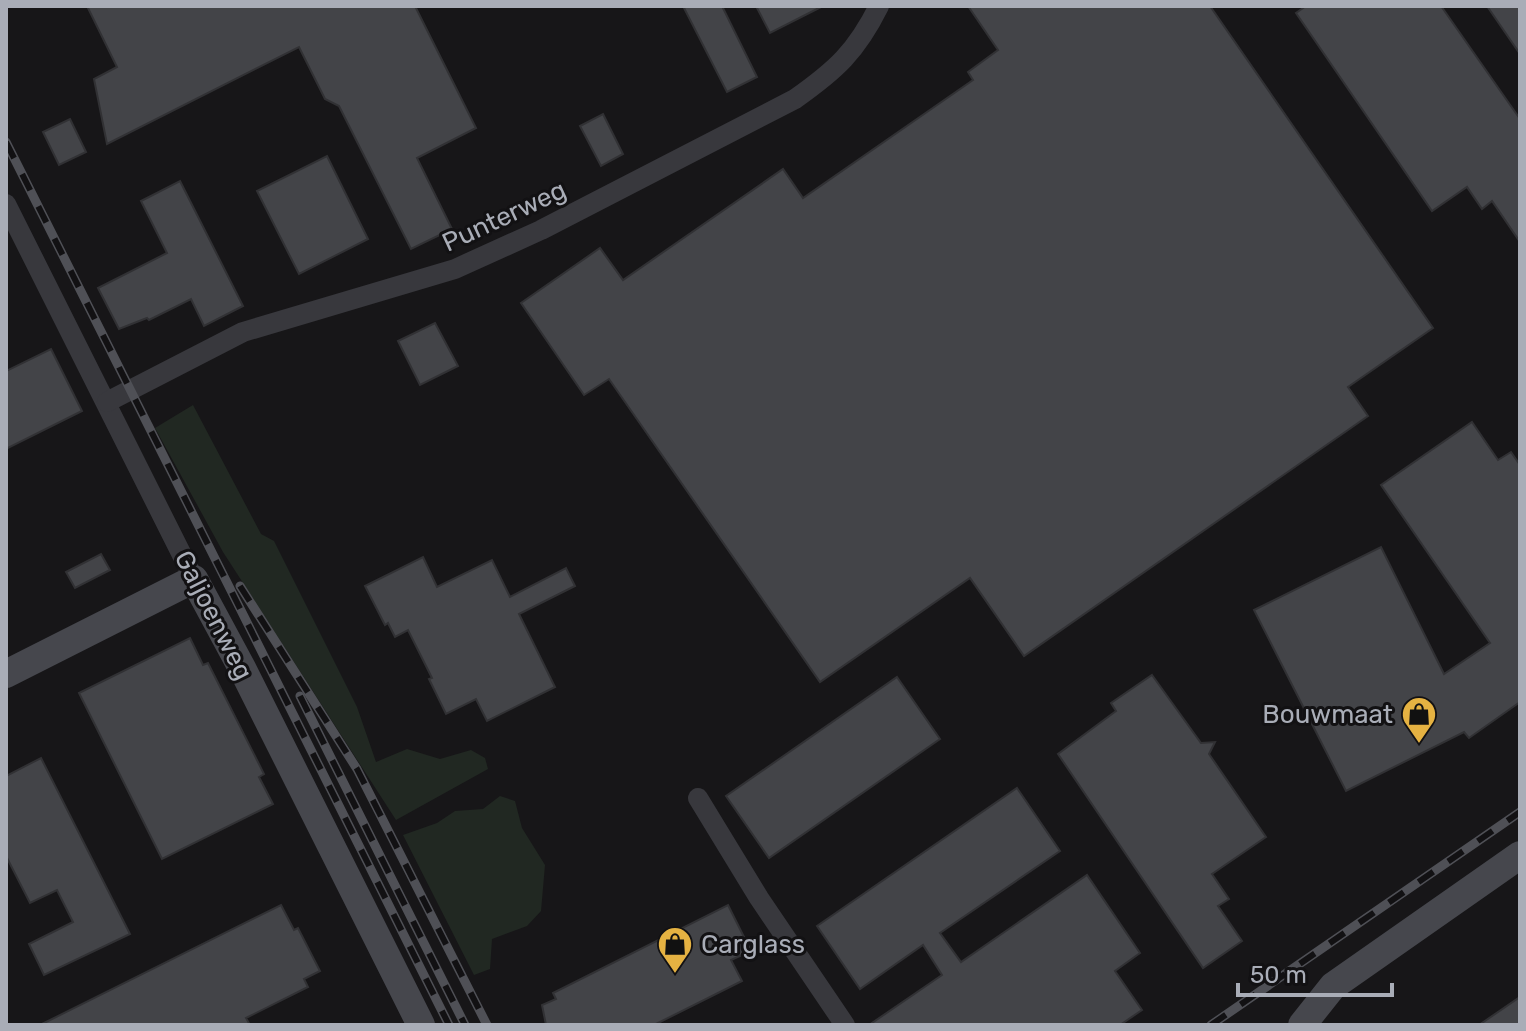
<svg xmlns="http://www.w3.org/2000/svg" width="1526" height="1031" font-family="Rubik,sans-serif">
<style>
.green{fill:#212822}
.building{fill:#434448;stroke:#313134;stroke-width:2}
.lines{fill:none;stroke-linecap:round;stroke-linejoin:round}
.street{stroke:#38383d;stroke-width:20}
.secondary{stroke:#46474d;stroke-width:28}
.rail-casing{stroke:#4f5056;stroke-width:9}
.rail{stroke:#121113;stroke-width:6;stroke-dasharray:18;stroke-linecap:butt}
.labels{text-anchor:middle;stroke-width:6;stroke-linejoin:round;paint-order:stroke}
.street-label{font-size:26px;fill:#a9adb7;stroke:#121113}
.poi-label{font-size:26px;fill:#a9adb7;stroke:#121113;text-anchor:end}
</style>
<rect width="100%" height="100%" fill="#171618"/>
<!-- green -->
<g class="green">
<path d="M193,405L261,534L274,541L357,707L376,762L407,749L440,759L471,750L485,758L488,769L396,820L223,552L155,428Z"/>
<path d="M500,796L515,801L522,828L545,865L541,911L527,926L492,939L490,969L474,975L403,835L437,823L455,811L483,809Z"/>
</g>
<!-- building -->
<g class="building">
<path d="M87,6H415L476,128L417,158L452,229L411,249L339,106L325,99L299,47L107,144L94,79L117,67Z"/>
<path d="M683,6H722L757,77L727,92Z"/>
<path d="M756,6H823L770,33Z"/>
<path d="M968,6H1210L1433,328L1348,387L1368,416L1024,656L970,578L820,682L609,379L584,395L521,303L600,248L623,280L783,169L803,198L973,80L968,72L998,50Z"/>
<path d="M1306,6H1441L1520,119V242L1492,201L1482,209L1467,187L1432,211L1296,13Z"/>
<path d="M1487,6H1520V54Z"/>
<path d="M603,114L623,154L601,166L580,126Z"/>
<path d="M70,119L86,152L59,165L43,132Z"/>
<path d="M327,156L368,239L299,274L257,191Z"/>
<path d="M180,181L243,306L204,326L191,299L149,320L147,318L119,329L98,288L167,253L141,201Z"/>
<path d="M435,323L458,366L420,385L398,341Z"/>
<path d="M51,349L82,411L6,449V371Z"/>
<path d="M1472,422L1498,460L1511,452L1520,465V702L1469,738L1464,732L1346,791L1254,610L1381,547L1444,674L1490,643L1381,485Z"/>
<path d="M101,554L110,570L75,588L66,572Z"/>
<path d="M423,557L437,587L492,560L510,597L566,568L575,586L519,614L555,687L487,721L476,699L446,714L429,679L432,678L408,630L395,637L388,623L385,625L365,586Z"/>
<path d="M190,638L203,665L208,663L264,774L259,777L273,804L162,859L79,693Z"/>
<path d="M1152,675L1201,743L1215,742L1209,754L1266,837L1212,874L1229,899L1218,906L1242,941L1203,968L1058,754L1116,711L1111,703Z"/>
<path d="M897,677L940,739L769,858L726,796Z"/>
<path d="M41,758L130,934L44,975L29,944L73,922L57,890L30,903L6,856V776Z"/>
<path d="M1017,788L1060,851L940,933L961,962L1087,875L1140,953L1115,971L1142,1010L1120,1025H869L942,975L923,945L860,989L817,926Z"/>
<path d="M281,905L294,930L298,928L320,971L304,979L308,987L246,1018L250,1025H40Z"/>
<path d="M728,905L751,951L731,960L742,981L654,1025H546L542,1005L556,999L553,993Z"/>
<path d="M1520,997V1025H1479Z"/>
</g>
<g class="lines">
<!-- street -->
<g class="street">
<path d="M6,204L194,579"/>
<path d="M107,402L243,332L455,269L541,230L795,99C836,70 856,52 879,6"/>
<path d="M698,798L759,898L845,1025"/>
</g>
<!-- secondary -->
<g class="secondary">
<path d="M6,674L194,579L243,670L421,1025"/>
<path d="M1302,1025L1333,986L1520,855"/>
</g>
<!-- rail casing -->
<g class="rail-casing">
<g id="rail">
<path d="M6,142L449,1025"/>
<path d="M240,586L357,769L487,1025"/>
<path d="M300,696L465,1025"/>
<path d="M1211,1025L1520,812"/>
</g>
</g>
<!-- rail -->
<use href="#rail" class="rail"/>
</g>
<!-- icons -->
<defs>
<g id="shop-pin" transform="scale(1.8)"><path d="M0 17L-7.5 6A9.5 9.5 0 1 1 7.5 6Z" fill="#e5b242" stroke="#121113"/><path d="M-5-2.5h2.3a2.7 3.5 0 0 1 5.4 0H5L5.5 6h-11ZM-1.5-2.5h3a1.5 2.3 0 0 0-3 0Z" fill="#111"/></g>
</defs>
<g fill-rule="evenodd">
<use href="#shop-pin" x="1419" y="714"/>
<use href="#shop-pin" x="675" y="944"/>
</g>
<g class="labels">
<!-- street labels -->
<g class="street-label">
<text transform="translate(504 216) rotate(-25)" y="9">Punterweg</text>
<text transform="translate(214 615) rotate(63)" y="9">Galjoenweg</text>
</g>
<!-- poi labels -->
<g class="poi-label">
<text x="1393" y="723">Bouwmaat</text>
<text x="701" y="953" text-anchor="start">Carglass</text>
</g>
</g>
<!-- border -->
<rect width="1526" height="1031" fill="none" stroke="#a9adb7" stroke-width="16"/>
<!-- scale -->
<path d="M1238 983v12h154v-12" fill="none" stroke="#a9adb7" stroke-width="4"/>
<text x="1250" y="983" font-size="24" fill="#a9adb7" stroke="#121113" stroke-width="6" paint-order="stroke">50 m</text>
</svg>
